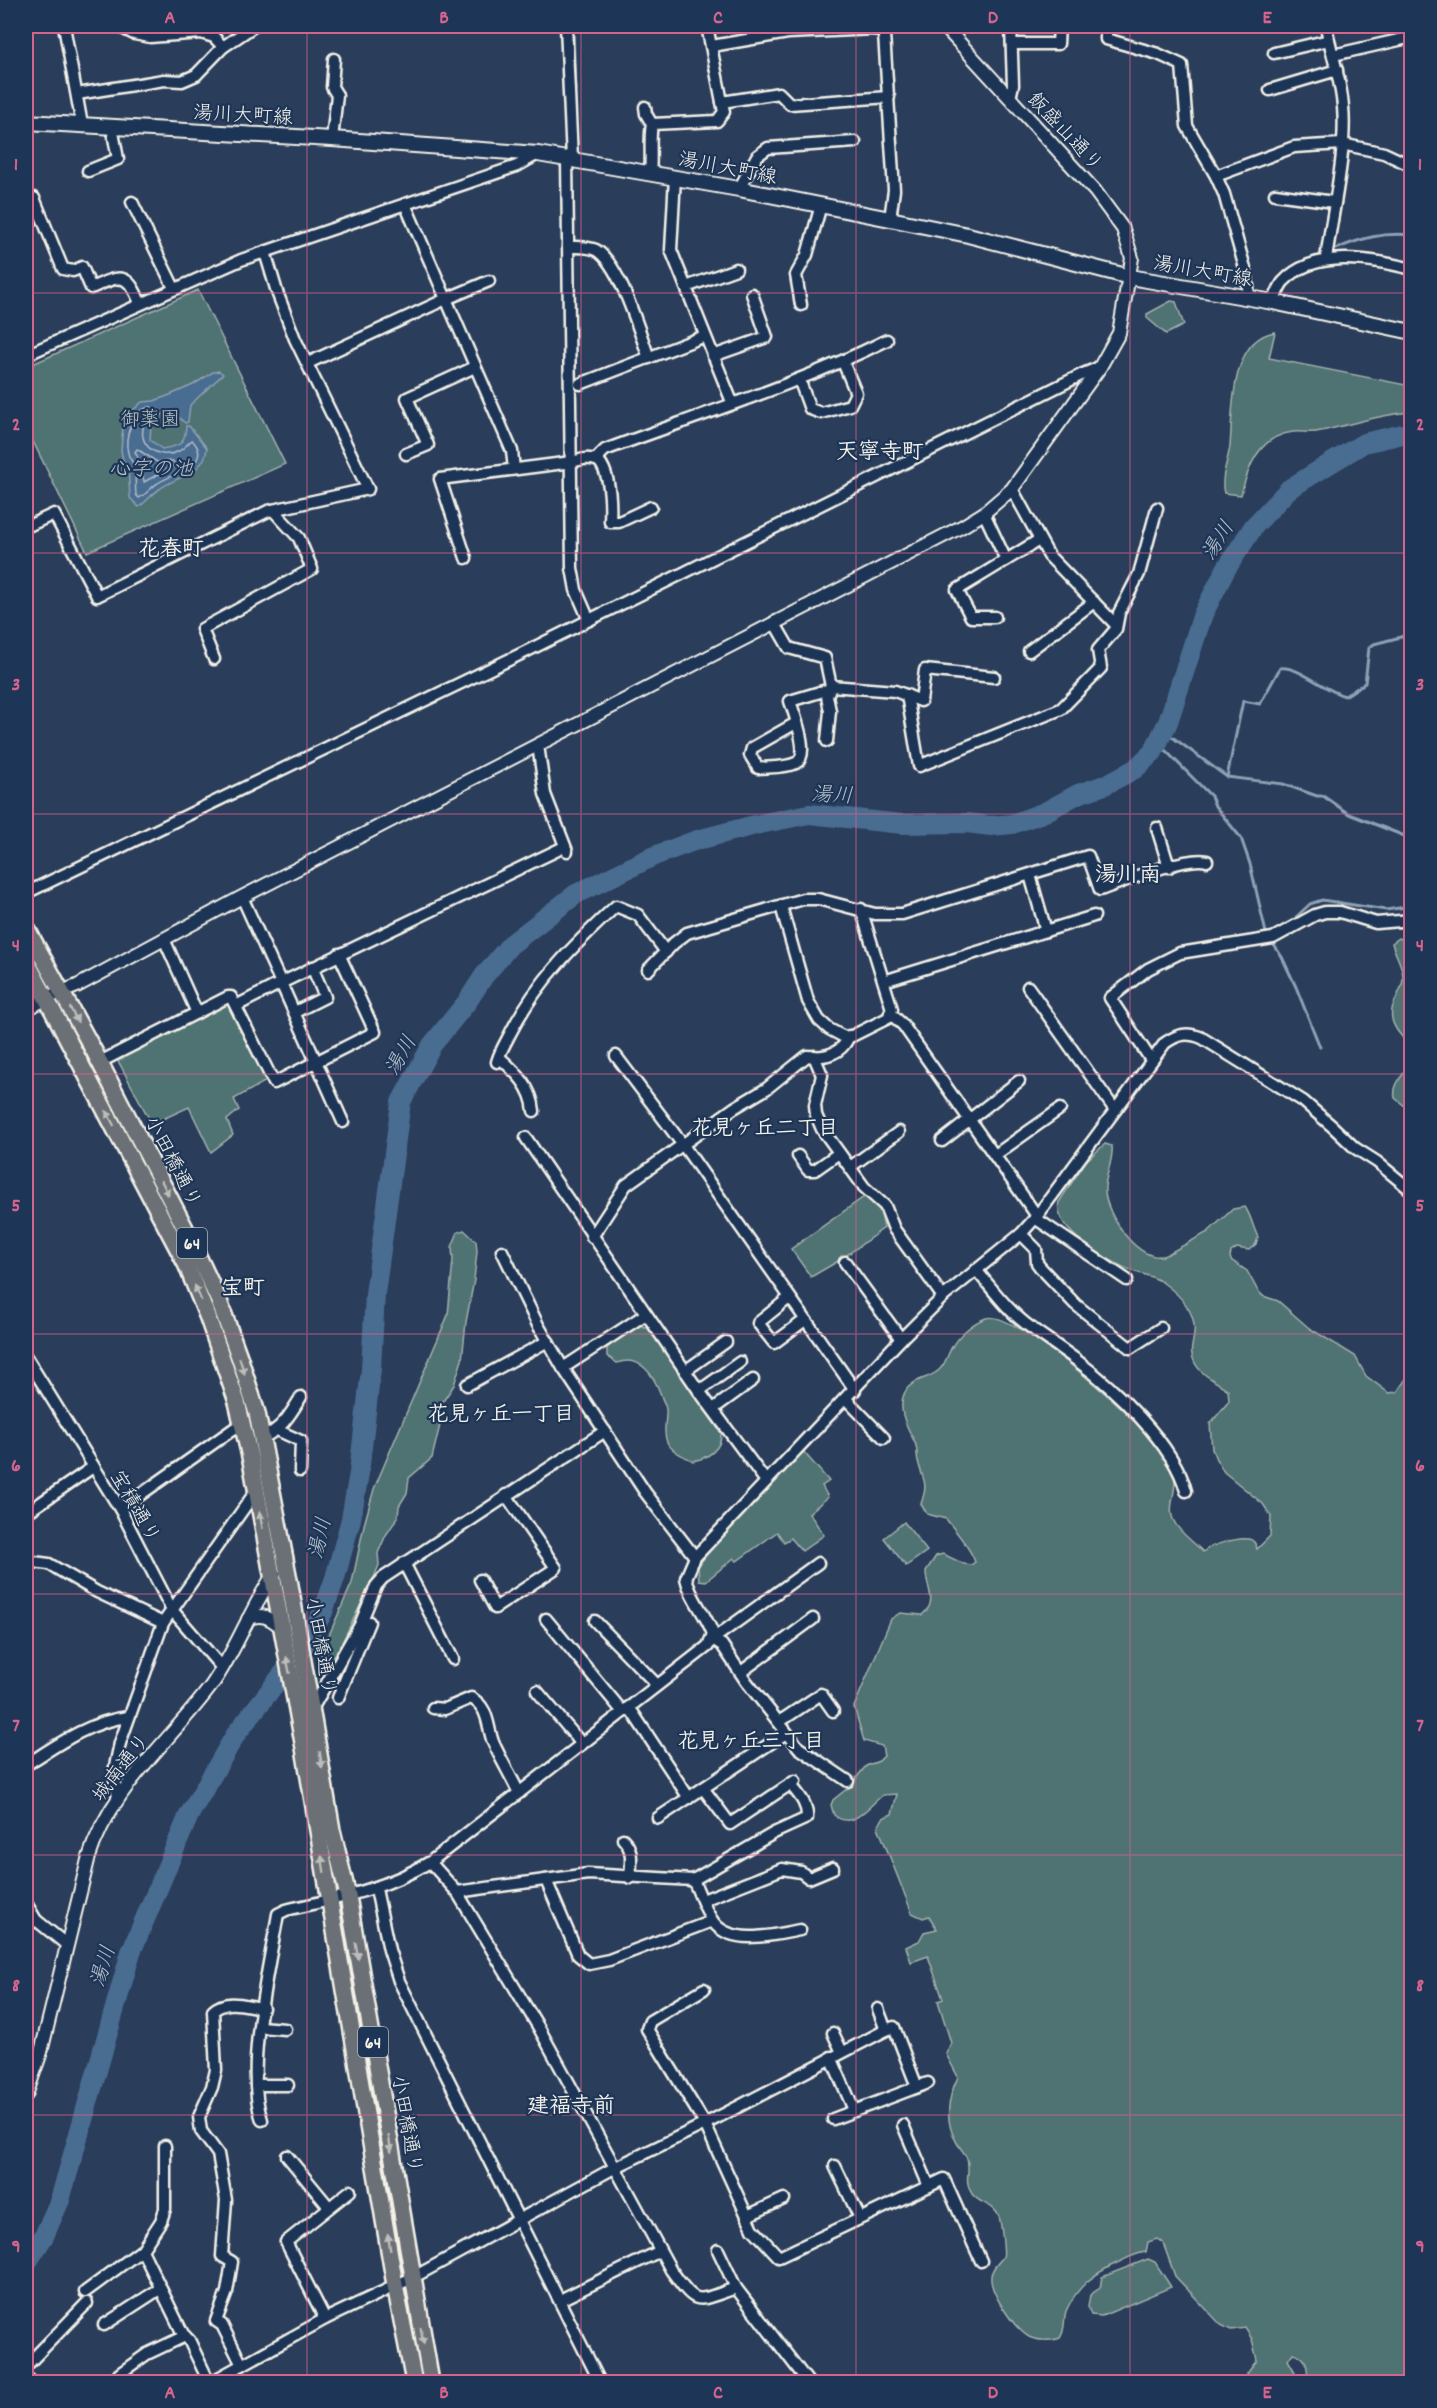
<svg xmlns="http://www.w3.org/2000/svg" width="1437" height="2408" font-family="Dekko,'Klee One',sans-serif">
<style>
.green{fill:#507272;stroke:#a2b2ad;stroke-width:1.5}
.water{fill:#4a6c91;stroke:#8ea1b4;stroke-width:1.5}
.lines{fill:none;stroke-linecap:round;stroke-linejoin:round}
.shore{stroke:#b0bcc5;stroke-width:1.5}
.stream{stroke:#8ea1b4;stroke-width:3}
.river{stroke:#4a6c91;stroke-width:20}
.minor-casing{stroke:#f4f1e8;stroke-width:15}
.tertiary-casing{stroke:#f4f1e8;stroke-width:16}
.secondary-casing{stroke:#f4f1e8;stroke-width:18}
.primary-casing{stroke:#f4f1e8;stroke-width:20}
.minor{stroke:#1d3557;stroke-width:10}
.tertiary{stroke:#1d3557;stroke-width:12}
.secondary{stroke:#1d3557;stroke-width:14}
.primary{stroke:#6b6f75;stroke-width:15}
.oneway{fill:#bdbdba}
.grid{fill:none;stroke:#d4648c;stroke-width:1.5;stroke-opacity:0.55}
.labels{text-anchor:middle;stroke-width:4.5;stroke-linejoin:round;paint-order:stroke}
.shield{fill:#1d3557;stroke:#b4b9bc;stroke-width:1.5}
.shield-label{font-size:18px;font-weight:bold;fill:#f4f1e8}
.street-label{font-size:20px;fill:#f4f1e8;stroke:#1d3557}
.park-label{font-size:20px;fill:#bbc5bf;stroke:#1d3557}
.water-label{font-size:21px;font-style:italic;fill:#b8c2ca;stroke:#1d3557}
.neighbourhood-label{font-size:21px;font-weight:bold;fill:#f4f1e8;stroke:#1d3557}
.quarter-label{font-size:22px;font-weight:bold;fill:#f4f1e8;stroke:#1d3557}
.neatline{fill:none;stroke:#d4648c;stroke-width:2}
.grid-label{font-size:20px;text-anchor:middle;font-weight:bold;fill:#d4648c}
</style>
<rect width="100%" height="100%" fill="#2a3d5b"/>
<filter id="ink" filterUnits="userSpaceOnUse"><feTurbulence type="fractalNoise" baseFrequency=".0167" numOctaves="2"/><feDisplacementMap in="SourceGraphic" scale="12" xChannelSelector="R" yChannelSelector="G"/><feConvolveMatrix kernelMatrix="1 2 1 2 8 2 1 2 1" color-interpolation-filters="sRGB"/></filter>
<g filter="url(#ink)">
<!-- green -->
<g class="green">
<path d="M198,290L285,464L87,552L26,427V367Z"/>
<path d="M1171,301L1176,302L1184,325L1166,334L1147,318V314Z"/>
<path d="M1275,332L1269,358L1411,386V412C1380,414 1351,425 1321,431C1311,434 1302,431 1293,432C1259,436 1248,467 1241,495L1224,493C1220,478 1228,461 1230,446C1233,413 1229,339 1275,332Z"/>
<path d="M1399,938L1411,944V1059C1411,1038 1395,1036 1392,1019C1389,1003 1402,994 1403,979C1404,967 1395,955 1392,943Z"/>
<path d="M229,1001L268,1080L234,1099L239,1110L227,1120L233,1135L211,1152L189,1107L152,1124L116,1057Z"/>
<path d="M1411,1061V1111L1395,1098C1392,1083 1405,1074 1411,1061Z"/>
<path d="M1105,1144L1112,1146C1114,1161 1104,1176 1105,1191C1106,1215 1139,1265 1166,1255L1208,1232L1233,1209L1245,1207C1251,1215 1253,1228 1258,1237L1256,1244L1249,1250L1237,1248L1231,1252L1230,1257L1231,1260L1247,1271L1258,1291L1263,1296L1278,1301L1309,1328L1355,1356L1366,1376L1389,1393L1397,1392L1411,1372V2382H1308C1307,2368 1309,2357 1293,2353L1288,2360L1295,2372V2381L1291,2382H1241L1257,2360L1252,2339L1245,2328L1231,2330L1221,2325L1175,2276L1163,2243L1157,2239L1148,2242L1146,2252C1136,2253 1128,2258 1119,2262C1095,2273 1077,2286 1066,2311C1063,2321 1066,2329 1060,2338C1053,2341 1037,2341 1029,2337C1015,2329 989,2292 991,2276C992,2267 998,2264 1003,2257C1005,2254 1001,2222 999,2217C994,2203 980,2205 972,2194C963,2180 971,2172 967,2159C965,2153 960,2148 957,2143C944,2121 947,2099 958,2077L946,2054L951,2043L938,2001L943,1999L928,1956L911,1962L906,1947L919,1941L924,1932L937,1929L929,1916L923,1918L912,1913L878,1827L883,1818L892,1814L897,1794L883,1795C868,1806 853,1831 834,1815L831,1805L833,1800L849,1787L866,1766L879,1761L884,1756L882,1746L864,1741L854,1707L891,1619L900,1613L922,1615C939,1601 926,1589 926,1571L936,1556L943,1554L964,1564L971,1565L975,1562C971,1549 955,1530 946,1519L927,1514L921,1504C929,1481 923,1482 918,1461C916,1455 918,1448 915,1443C908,1428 896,1410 905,1392C913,1378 928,1380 939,1370C946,1364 947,1355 952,1347C958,1335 974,1322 986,1318C1015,1308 1143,1423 1161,1450C1165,1457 1171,1466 1174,1474C1179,1489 1165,1508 1175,1523C1181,1534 1195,1543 1203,1552C1210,1545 1238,1537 1249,1539C1254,1540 1256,1545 1257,1549L1270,1536L1271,1516L1263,1504L1224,1472L1216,1459L1212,1449L1210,1424L1229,1401L1228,1390C1216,1381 1200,1375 1194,1361C1189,1350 1193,1345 1194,1334C1197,1311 1179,1294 1162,1282C1150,1274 1136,1274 1123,1267C1102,1256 1053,1230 1059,1202L1086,1161Z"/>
<path d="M864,1197L879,1206L884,1228L840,1260L811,1277L791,1249Z"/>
<path d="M464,1230L476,1241L477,1251L474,1280L466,1322L462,1360L454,1385L438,1409L440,1425L432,1458L409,1478L407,1493L399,1506L398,1517L386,1535L378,1553L379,1565L375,1575L328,1671H322L320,1663L322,1651L352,1583L364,1525L374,1489L448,1315L453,1260L452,1247L458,1232Z"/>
<path d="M639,1325L648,1328L721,1433C722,1449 708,1458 693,1461C684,1456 672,1452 667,1442C662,1431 667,1420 666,1409C665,1403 662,1400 661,1395C654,1376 641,1354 617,1363L607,1356V1348L625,1332Z"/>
<path d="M802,1450L829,1481L822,1486L828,1497L809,1513L824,1535L802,1551L791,1538L784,1542L777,1532L737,1561L734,1558L706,1581L699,1580L698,1567L708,1552Z"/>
<path d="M904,1522L927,1551L906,1566L884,1538Z"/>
<path d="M341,1910L382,2142L394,2244L336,1911Z"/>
<path d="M1148,2259L1155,2262L1171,2287L1102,2316L1091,2315L1088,2307L1090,2295L1100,2288L1102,2277Z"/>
</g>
<!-- water -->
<path class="water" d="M219,371L223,374L190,405L188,422L185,423L174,413H165L151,424L150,440L162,449C179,446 185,445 186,426H189L207,448C205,473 178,476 161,488C153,493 147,501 139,507L130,498L128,466L123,460L121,450L123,426L131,412L142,402L154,401L170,395L193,385L213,372Z"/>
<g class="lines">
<!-- shore -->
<g class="shore">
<path d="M151,407L154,411C151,415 146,418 145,422C135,445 158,460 177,452C184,449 187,444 192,440C215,464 173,473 158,483C151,487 146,495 139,498L136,495C135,486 136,475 134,466C133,461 129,459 128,453C124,438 132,409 151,407Z"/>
<path d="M137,449L157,462L173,461L175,465L144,482L141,463L135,452Z"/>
</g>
<!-- stream -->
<g class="stream">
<path d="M573,26L575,91"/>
<path d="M1336,249C1362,238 1383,232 1412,235"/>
<path d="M1164,731L1227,777L1283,784L1317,796H1323L1349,814L1412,839"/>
<path d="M1158,743L1211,796L1215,806L1241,838L1250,864L1266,933L1282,957L1296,987L1320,1047"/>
<path d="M1227,777L1243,701L1260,704L1280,668C1298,665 1325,691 1345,696L1365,683L1369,648L1374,644L1412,634"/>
<path d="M1296,917L1310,904L1322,900L1386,910L1412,906"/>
</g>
<!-- river -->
<path class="river" d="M26,2264L44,2236L60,2200L131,1952L189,1815L236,1734L304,1647L323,1612L335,1578L351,1519L359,1473L371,1369L375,1294L401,1102L432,1045L467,1002L484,976L510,945L576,894L654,856L694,841L755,825L809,814L902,824L967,823L991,826L1012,824L1045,812L1078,794L1105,785L1135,769L1153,752L1168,722L1203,614L1226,569L1254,526L1289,489L1331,463L1364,443L1412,432"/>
<!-- minor casing -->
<g class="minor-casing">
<g id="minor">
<path d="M64,26L82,125"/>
<path d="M566,26L572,159"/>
<path d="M1106,26V39L1158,54L1182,65L1187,126L1216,176L1224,194L1247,275L1249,298"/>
<path d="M1326,26C1331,53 1341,79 1343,107C1347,152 1332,214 1326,259"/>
<path d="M124,29L134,34L150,37L201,33L214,37L223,47"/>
<path d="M1012,44H1058L1059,26"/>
<path d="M712,46L788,33L875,29L884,34L894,190L890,219"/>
<path d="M1274,53L1329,40"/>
<path d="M1333,55L1412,37"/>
<path d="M1270,90L1337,70"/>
<path d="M77,94L164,80L182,81L196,75L223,47L254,26"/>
<path d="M1010,98L1013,85L1011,26"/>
<path d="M722,102L779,93L790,104L889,97"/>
<path d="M645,107L646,114L652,124C649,140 652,156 650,173"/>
<path d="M652,124L717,121L724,112L707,26"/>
<path d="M332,139L337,95L332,87L334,59"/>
<path d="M567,158L572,568L576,590L589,620"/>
<path d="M88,171L118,159L112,127"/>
<path d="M1216,176L1294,147L1342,144L1384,153L1412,166"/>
<path d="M675,177L671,250L732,402"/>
<path d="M739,189L757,156L768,148L855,142"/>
<path d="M1275,194L1334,202"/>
<path d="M34,198L63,269L73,271L82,267L91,288C119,276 127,270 140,303"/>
<path d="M132,202L174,288"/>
<path d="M405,204L512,451L514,469"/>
<path d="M568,247C576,247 588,246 596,250C620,264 639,331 649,358"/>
<path d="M686,287L736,269"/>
<path d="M1273,302C1276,296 1279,287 1283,282C1314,248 1373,259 1412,269"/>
<path d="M801,305L796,275L807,255L821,205"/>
<path d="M26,355L241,260L517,166L538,154"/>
<path d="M713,356L767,337L752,294"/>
<path d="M308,363L446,299L489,281"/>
<path d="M799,379L810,409L821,413L850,405L856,393L843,362"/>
<path d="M580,384L705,336"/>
<path d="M406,454L428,445L407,398L475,367"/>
<path d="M596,459L605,450C699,415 797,385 887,340"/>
<path d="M1012,489L1049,556L1116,625"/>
<path d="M984,513L1006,560"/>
<path d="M26,527L54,514L97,596L268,511L368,489L295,339L277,292L265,252"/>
<path d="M466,558L440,479L572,462C582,459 589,457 599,461C611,476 611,503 610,522H619L651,507"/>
<path d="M995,617H971L957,590L1039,540"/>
<path d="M774,622L789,648L825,658L831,686L827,696L830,711L827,741"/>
<path d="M1029,651L1094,602"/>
<path d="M214,659L202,629L312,569L299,538L273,510"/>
<path d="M831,686L895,691L921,701L925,670L994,677"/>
<path d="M907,695L919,766L1061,709L1101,668L1098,650L1116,629L1119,613L1139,574L1157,508"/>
<path d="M796,723L752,748L750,755L758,768C769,767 786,768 796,763C811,755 794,714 790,701L830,689"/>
<path d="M538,745L545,794L567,851"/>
<path d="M1157,828L1169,867"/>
<path d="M1030,875L1046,931"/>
<path d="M26,893L523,653L1083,374L1100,367"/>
<path d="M781,906L808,1001L819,1020L829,1029L844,1037L852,1036L888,1018L892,1009L861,909"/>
<path d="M164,939L197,1013"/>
<path d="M648,970L674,943L687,933L803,899H818L875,914H902L1088,856L1100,890C1123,882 1186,855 1207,861"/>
<path d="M884,981L1094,916"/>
<path d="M1028,987L1115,1110"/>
<path d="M236,1006L281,983L242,897"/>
<path d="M295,1012L325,997L312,967"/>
<path d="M890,1013L903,1025L1037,1216"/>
<path d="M616,1056L683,1145L855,1390"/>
<path d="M814,1056L822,1075L815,1105L816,1115L822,1129L864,1187L885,1206L894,1229L943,1297"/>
<path d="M499,1057C516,1072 532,1087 534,1111"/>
<path d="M1151,1060L1110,998L1148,969L1180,953L1273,938L1315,915L1325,912H1340L1376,923L1412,920"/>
<path d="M100,1062L228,997H231L274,1083L375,1032L339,954"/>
<path d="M497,1062C500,1051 506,1042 511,1032C537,981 575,944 616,906L638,915L666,952"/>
<path d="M343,1122L281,983L564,847"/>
<path d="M526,1138L699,1391L765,1480"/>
<path d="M942,1141L1019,1081"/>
<path d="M995,1155L1060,1109"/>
<path d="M798,1156L808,1170H815L839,1153"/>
<path d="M850,1167L899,1132"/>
<path d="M1035,1218L1127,1280"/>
<path d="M1021,1234L1036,1249L1037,1263L1040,1267L1075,1304L1130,1348L1161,1328"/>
<path d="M592,1237L626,1185L734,1108L766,1089L807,1056C825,1058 842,1054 849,1036"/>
<path d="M502,1251L538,1325L563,1368L645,1492L695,1557"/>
<path d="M845,1262L901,1339"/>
<path d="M976,1270C992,1288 1006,1309 1026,1324C1042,1336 1059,1347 1075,1359C1113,1387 1174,1444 1186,1491"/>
<path d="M789,1298L758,1323L774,1343L805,1320"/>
<path d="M26,1357L120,1509L172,1610L222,1668"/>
<path d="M563,1368L646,1314"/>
<path d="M685,1371L726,1342"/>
<path d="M467,1385L548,1341"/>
<path d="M699,1391L740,1362"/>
<path d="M846,1399L884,1438"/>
<path d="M713,1409L753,1380"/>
<path d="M277,1430L301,1441L300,1471"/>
<path d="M262,1438C282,1429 290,1415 301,1397"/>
<path d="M120,1509L242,1423"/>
<path d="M26,1513L93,1467"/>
<path d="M26,1561L49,1564L97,1592L163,1623"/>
<path d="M404,1563L453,1659"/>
<path d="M818,1563L713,1639L722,1645L746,1681L799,1748L848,1781"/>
<path d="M480,1580L495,1608L556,1568L506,1495"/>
<path d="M546,1619L623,1712"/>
<path d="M595,1621L657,1685"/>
<path d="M741,1672L813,1619"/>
<path d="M537,1691L582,1744"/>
<path d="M338,1698L369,1622"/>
<path d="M629,1707L689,1798"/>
<path d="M433,1708L445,1709L471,1698C489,1707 487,1726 493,1742C501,1760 511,1776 519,1793"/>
<path d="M312,1709L360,1625L376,1586L383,1578L605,1431"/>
<path d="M779,1722L821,1694L833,1711"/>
<path d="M26,1765C57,1745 90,1721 128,1717"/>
<path d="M703,1788L730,1824L795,1781"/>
<path d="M118,1797L115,1783V1766L120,1743L163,1623L256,1491"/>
<path d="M658,1818L786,1733"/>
<path d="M623,1839C634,1850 631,1863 630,1878"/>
<path d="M430,1862L457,1892L588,1874L693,1880C700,1894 705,1911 714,1923C733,1946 774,1935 800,1930"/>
<path d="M546,1880L578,1955L589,1964L609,1960L712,1921"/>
<path d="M693,1880L774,1833L807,1818C808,1804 799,1795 790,1784"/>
<path d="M376,1889L389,1950L399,1981L600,2382"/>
<path d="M457,1892L539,2028L671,2270C698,2307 694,2302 736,2288L808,2382"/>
<path d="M703,1900L782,1869L801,1872L809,1878L833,1868"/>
<path d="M26,1903L36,1920L67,1945"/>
<path d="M26,1926L36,1920"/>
<path d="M704,1989L650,2021L647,2029L705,2124L753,2229L779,2257L944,2179L981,2261"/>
<path d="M878,2009L886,2030"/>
<path d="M260,2027L285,2029"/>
<path d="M833,2033L842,2052"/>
<path d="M831,2057L854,2110"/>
<path d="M256,2085H288"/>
<path d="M833,2119L928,2083"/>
<path d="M262,2120C244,2071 269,1967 278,1914L286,1910C338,1898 384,1890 430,1862L708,1646L713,1634C706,1614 690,1598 686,1578L695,1557L901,1339L943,1297L1021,1234L1037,1216L1165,1043C1178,1034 1187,1032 1202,1038L1303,1101L1333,1127L1355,1148L1377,1162L1412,1191"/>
<path d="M903,2125L929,2186"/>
<path d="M165,2146V2209L161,2221L142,2250L183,2334L189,2340L209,2382"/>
<path d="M287,2156L329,2207"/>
<path d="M835,2166L860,2218"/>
<path d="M747,2216L784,2199"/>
<path d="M718,2250L736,2288"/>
<path d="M85,2292L142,2250"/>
<path d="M560,2300L660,2251"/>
<path d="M325,2319L286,2242L350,2191"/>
<path d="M104,2325L161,2288"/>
<path d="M242,2365L222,2325L216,2321L227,2292L232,2262L222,2256L226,2200L218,2154L201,2131L199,2117L212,2087L216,2070L213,2011C227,1998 246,2006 263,2008"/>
<path d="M26,2366L87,2303"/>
<path d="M119,2374L147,2354L185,2336"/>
<path d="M26,2377L32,2382"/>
<path d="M211,2382L325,2319L412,2278L614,2168L705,2124L886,2030L894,2027L917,2087"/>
</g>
</g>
<!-- tertiary casing -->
<g class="tertiary-casing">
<g id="tertiary">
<path d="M26,1010L46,998L77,986L242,897L963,526L984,513L1012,489L1100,367L1119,333L1132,258L1123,229L1095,191L944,26"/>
<path d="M248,1619C261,1612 270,1618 280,1626"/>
<path d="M26,2095L41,2052L88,1860C110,1788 167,1745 211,1686C236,1651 250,1609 274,1574"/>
</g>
</g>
<!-- secondary casing -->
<g class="secondary-casing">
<path id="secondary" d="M26,122L332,139L538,154L739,189L890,219L968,235L1130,277L1273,302L1412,332"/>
</g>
<!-- primary casing -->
<g class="primary-casing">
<g id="primary">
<path d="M26,927L95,1053L184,1226L219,1301L240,1359L257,1413L290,1585L332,1830L348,1896L431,2382"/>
<path d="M26,960L186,1264L208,1318L237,1402L251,1461L304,1748L395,2285L414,2382"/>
</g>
</g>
<!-- minor -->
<use href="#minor" class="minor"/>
<!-- tertiary -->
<use href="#tertiary" class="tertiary"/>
<!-- secondary -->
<use href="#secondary" class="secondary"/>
<!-- primary -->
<use href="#primary" class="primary"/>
</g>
<!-- one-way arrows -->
<defs><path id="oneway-solid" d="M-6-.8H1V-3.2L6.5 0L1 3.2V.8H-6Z" transform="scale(1.5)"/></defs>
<g class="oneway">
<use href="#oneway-solid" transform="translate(74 1015) rotate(62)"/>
<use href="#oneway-solid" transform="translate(110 1118) rotate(-118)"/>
<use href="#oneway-solid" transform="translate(165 1188) rotate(64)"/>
<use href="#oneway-solid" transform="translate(198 1293) rotate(-113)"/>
<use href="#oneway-solid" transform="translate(242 1366) rotate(72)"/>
<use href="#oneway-solid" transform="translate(261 1520) rotate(-100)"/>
<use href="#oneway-solid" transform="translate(288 1665) rotate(-101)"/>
<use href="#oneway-solid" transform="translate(321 1760) rotate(81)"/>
<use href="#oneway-solid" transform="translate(323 1864) rotate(-99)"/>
<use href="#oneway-solid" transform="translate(357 1951) rotate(80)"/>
<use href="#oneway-solid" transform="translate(390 2144) rotate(80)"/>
<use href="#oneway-solid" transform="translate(389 2242) rotate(-99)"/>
<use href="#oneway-solid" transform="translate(422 2336) rotate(80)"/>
</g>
</g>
<!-- grid -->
<path class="grid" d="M307,26V2382M581,26V2382M856,26V2382M1130,26V2382M26,293H1412M26,553H1412M26,814H1412M26,1074H1412M26,1334H1412M26,1594H1412M26,1855H1412M26,2115H1412"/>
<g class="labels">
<!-- shield labels -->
<g class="shield">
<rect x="177" y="1228" width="30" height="30" rx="4.5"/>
<rect x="358" y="2027" width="30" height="30" rx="4.5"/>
</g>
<g class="shield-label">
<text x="192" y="1249">64</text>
<text x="373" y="2048">64</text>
</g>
<!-- street labels -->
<g class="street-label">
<text transform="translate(243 114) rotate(3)" y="7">湯川大町線</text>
<text transform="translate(1066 131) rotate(47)" y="7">飯盛山通り</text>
<text transform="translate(728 167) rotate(11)" y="7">湯川大町線</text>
<text transform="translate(1203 270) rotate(10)" y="7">湯川大町線</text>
<text transform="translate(174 1161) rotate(63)" y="7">小田橋通り</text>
<text transform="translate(136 1506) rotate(60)" y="7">宝積通り</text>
<text transform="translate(322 1646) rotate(80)" y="7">小田橋通り</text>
<text transform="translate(120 1767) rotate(-52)" y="7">城南通り</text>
<text transform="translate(408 2124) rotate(80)" y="7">小田橋通り</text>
</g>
<!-- park labels -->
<g class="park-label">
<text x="150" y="425">御薬園</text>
</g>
<!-- water labels -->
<g class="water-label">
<text x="151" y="475">心字の池</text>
<text transform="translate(1217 540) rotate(-57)" y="7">湯川</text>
<text transform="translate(832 794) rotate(3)" y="7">湯川</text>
<text transform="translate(400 1055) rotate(-60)" y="7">湯川</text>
<text transform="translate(319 1538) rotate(-77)" y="7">湯川</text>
<text transform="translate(102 1966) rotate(-73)" y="7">湯川</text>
</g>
<!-- neighbourhood labels -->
<g class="neighbourhood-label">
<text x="765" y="1134">花見ヶ丘二丁目</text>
<text x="501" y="1420">花見ヶ丘一丁目</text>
<text x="751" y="1747">花見ヶ丘三丁目</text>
</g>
<!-- quarter labels -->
<g class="quarter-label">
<text x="880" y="458">天寧寺町</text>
<text x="171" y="555">花春町</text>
<text x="1128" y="881">湯川南</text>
<text x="243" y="1294">宝町</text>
<text x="571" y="2112">建福寺前</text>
</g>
</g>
<!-- margin -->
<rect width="1437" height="2408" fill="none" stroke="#1d3557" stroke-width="66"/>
<rect x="33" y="33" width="1371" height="2342" class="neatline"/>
<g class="grid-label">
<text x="170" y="23">A</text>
<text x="444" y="23">B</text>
<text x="718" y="23">C</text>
<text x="993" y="23">D</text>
<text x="1267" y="23">E</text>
<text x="16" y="170">1</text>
<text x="1420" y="170">1</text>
<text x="16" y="430">2</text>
<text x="1420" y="430">2</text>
<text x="16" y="690">3</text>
<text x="1420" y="690">3</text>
<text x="16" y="951">4</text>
<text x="1420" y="951">4</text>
<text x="16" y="1211">5</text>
<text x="1420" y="1211">5</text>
<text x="16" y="1471">6</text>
<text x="1420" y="1471">6</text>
<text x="16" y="1731">7</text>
<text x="1420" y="1731">7</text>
<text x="16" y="1991">8</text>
<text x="1420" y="1991">8</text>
<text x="16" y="2252">9</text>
<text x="1420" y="2252">9</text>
<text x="170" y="2398">A</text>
<text x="444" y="2398">B</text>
<text x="718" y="2398">C</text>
<text x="993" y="2398">D</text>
<text x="1267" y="2398">E</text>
</g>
</svg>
